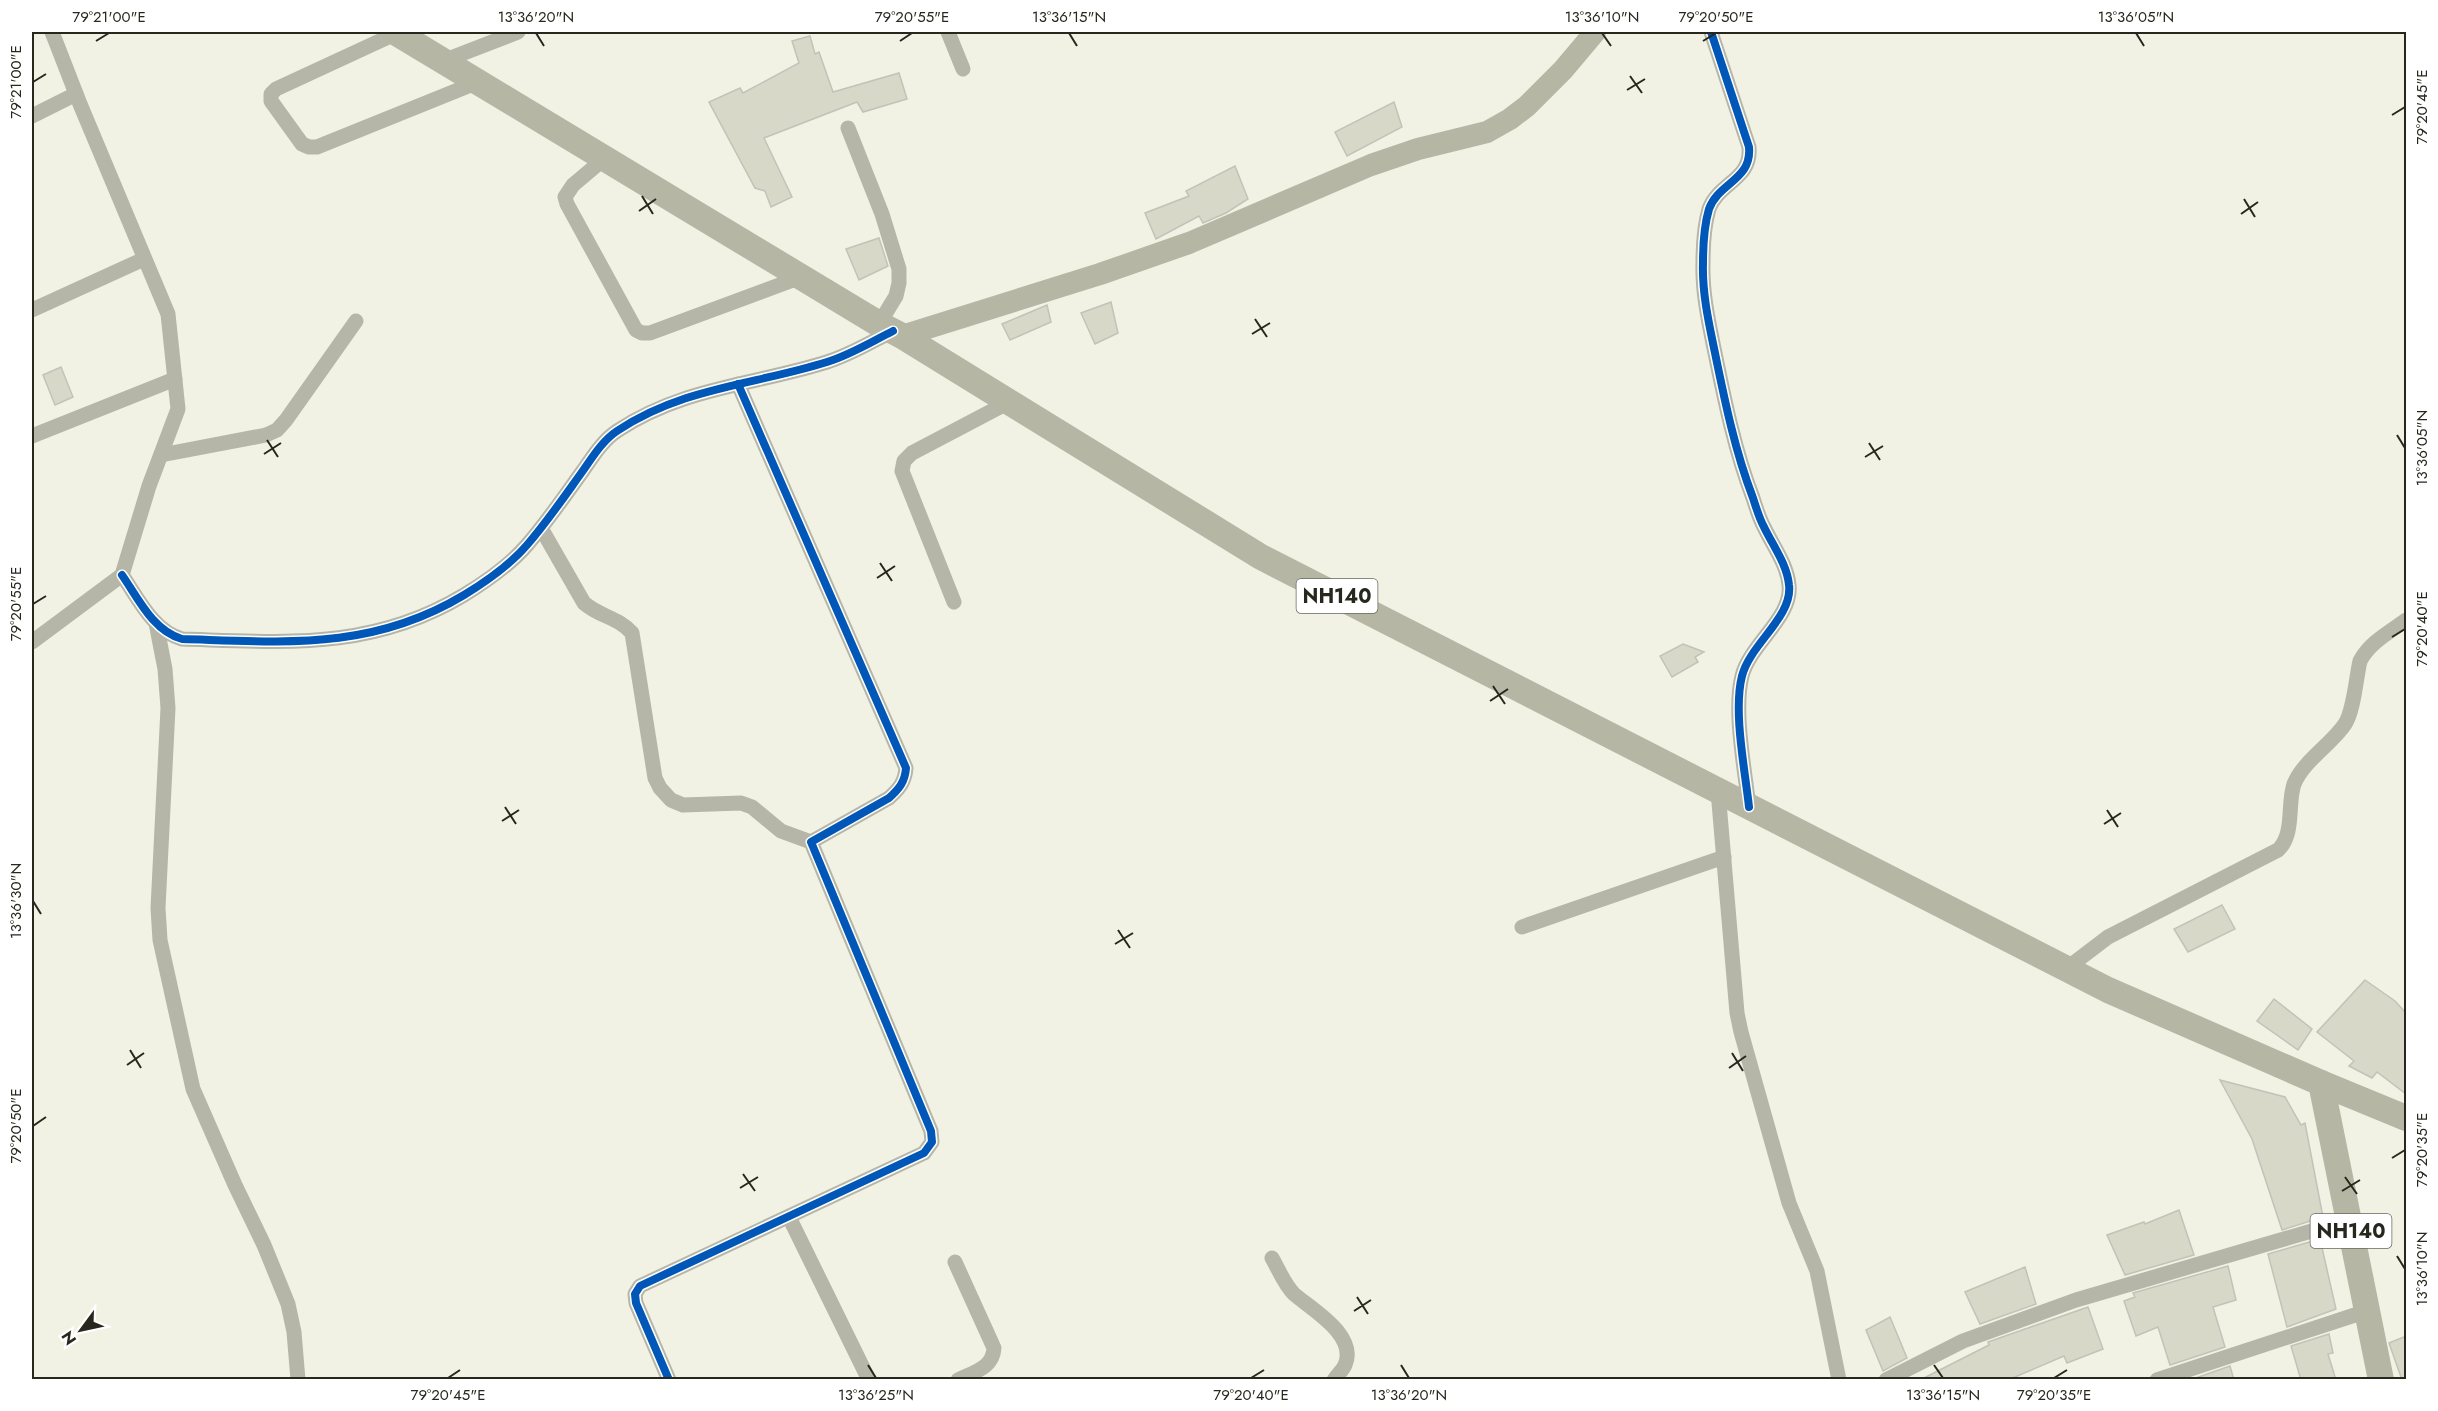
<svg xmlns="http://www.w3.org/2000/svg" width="2438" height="1411" font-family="Jost,sans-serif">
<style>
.building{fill:#d7d8c7;stroke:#c2c3b8;stroke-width:1.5}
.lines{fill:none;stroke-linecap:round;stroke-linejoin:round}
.minor{stroke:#b6b6a8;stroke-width:15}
.secondary{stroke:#b5b6a4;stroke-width:22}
.primary{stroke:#b6b6a4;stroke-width:26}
.trunk{stroke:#b5b6a4;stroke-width:26}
.cycleway-casing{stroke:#fff;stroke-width:11}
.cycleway{stroke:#0057b8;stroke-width:8}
.ticks{fill:none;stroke:#27271e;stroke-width:2}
.labels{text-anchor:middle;stroke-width:6;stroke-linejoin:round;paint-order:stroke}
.shield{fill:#fff;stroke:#686862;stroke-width:1.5}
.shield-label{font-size:20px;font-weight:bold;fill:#27271e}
.neatline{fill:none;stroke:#27271e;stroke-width:2}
.ticks-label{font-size:15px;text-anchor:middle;fill:#27271e}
</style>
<rect width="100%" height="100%" fill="#f1f2e4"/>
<!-- building -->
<g class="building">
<path d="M810,36L815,54L819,52L833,92L899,73L907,99L863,112L857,102L764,138L792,197L771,207L765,191L755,188L709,102L740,88L743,93L799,63L792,41Z"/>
<path d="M1394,102L1402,127L1347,156L1335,132Z"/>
<path d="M1235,166L1248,199L1226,213L1203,223L1199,216L1156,239L1145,213L1189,196L1186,191Z"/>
<path d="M879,238L888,266L859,280L846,249Z"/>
<path d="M1111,302L1118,333L1095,344L1081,313Z"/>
<path d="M1047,305L1051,322L1010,340L1002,324Z"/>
<path d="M61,367L73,397L55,405L43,375Z"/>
<path d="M1683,644L1704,652L1695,657L1698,662L1672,677L1660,656Z"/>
<path d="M2222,905L2235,929L2188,952L2174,929Z"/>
<path d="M2365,980L2395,1001L2406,1013V1094L2377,1072L2372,1078L2349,1066L2354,1061L2317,1032Z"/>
<path d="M2274,999L2312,1029L2298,1050L2257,1021Z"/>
<path d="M2220,1080L2285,1097L2301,1125L2305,1123L2323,1217L2282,1230L2252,1139Z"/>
<path d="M2179,1210L2194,1255L2125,1275L2107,1235L2144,1222L2145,1224Z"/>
<path d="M2320,1239L2336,1309L2287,1327L2268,1254Z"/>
<path d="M2228,1266L2236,1300L2213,1307L2225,1347L2170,1365L2158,1327L2136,1336L2124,1301L2135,1297L2133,1293Z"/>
<path d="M2025,1267L2036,1304L1980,1324L1965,1292Z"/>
<path d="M2088,1307L2103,1349L2067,1363L2064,1356L2008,1380H1920L1989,1345L1988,1342Z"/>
<path d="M1890,1317L1907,1358L1883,1371L1866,1330Z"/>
<path d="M2329,1334L2333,1353L2328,1354L2336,1380H2301L2291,1346Z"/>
<path d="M2406,1336V1380H2402L2389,1343Z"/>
<path d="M2230,1366L2234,1380H2190Z"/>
</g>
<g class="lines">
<!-- minor -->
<g class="minor">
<path d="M948,32L963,69"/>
<path d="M1711,32L1749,147C1752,180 1719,182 1709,209C1704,226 1703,246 1703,263C1702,293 1709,324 1715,353C1725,402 1735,451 1753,498C1756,507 1759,518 1764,527C1773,546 1787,564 1789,585C1793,617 1750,644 1742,676C1733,711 1745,770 1749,807"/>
<path d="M397,33L276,89L271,94V101L302,144L309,147H317L478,82"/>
<path d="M443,61L518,32"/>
<path d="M32,116L76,94"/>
<path d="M848,128L882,214L899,269V283L896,296L879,324"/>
<path d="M605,158L573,185L565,197L567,204L636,330L642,333H650L801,277"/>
<path d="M32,310L144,259"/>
<path d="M32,436L175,379"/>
<path d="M161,455L266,435L277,430L286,420L356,321"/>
<path d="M541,528L584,603C600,617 618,617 632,633L655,778L660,788L671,800L683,805L741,803L752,807L781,831L811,842"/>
<path d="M122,575C138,598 153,631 182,639C284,642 371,651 464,595C487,581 509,566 527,545C547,522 564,497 582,472C592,458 602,441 617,431C683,387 754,385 827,362C850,355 871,342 893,331"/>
<path d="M954,602L902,471L904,461L912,453L1009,402"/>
<path d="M156,623L165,669L168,708L158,908L160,940L193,1089L235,1185L264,1245L288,1304L294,1332L298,1380"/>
<path d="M32,642L122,575L149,486L178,409L168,314L80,104L52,32"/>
<path d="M1718,791L1737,1013L1741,1032L1789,1203L1817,1271L1839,1380"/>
<path d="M1522,927L1724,857"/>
<path d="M2066,969L2108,937L2278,850C2295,834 2287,804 2294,784C2304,760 2331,745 2345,724C2354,710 2356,678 2360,661C2370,642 2390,632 2406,620"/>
<path d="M789,1217L869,1380"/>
<path d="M1272,1258C1279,1270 1284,1284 1294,1294C1311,1309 1358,1335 1345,1365C1343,1370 1337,1375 1334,1380"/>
<path d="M955,1262L994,1348C993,1368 974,1372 958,1380"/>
<path d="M669,1380L636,1303L635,1294L640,1286L924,1153L932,1142L931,1131L811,842L889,798C899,789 905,782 906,768L738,384"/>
<path d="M1886,1380L1963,1341L2076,1300L2349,1220"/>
<path d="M2157,1380L2367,1311"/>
</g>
<!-- secondary -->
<path class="secondary" d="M902,336L1100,274L1189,243L1371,165L1418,149L1487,132L1510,119L1527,106L1563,70L1595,32"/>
<!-- primary -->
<path class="primary" d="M2321,1083L2406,1118"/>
<!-- trunk -->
<path class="trunk" d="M395,32L879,324L902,336L1261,557L2108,990L2321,1083L2381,1380"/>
<!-- cycleway casing -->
<g class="cycleway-casing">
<g id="cycleway">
<path d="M1711,32L1749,147C1752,180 1719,182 1709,209C1704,226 1703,246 1703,263C1702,293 1709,324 1715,353C1725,402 1735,451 1753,498C1756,507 1759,518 1764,527C1773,546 1787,564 1789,585C1793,617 1750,644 1742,676C1733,711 1745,770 1749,807"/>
<path d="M122,575C138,598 153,631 182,639C284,642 371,651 464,595C487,581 509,566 527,545C547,522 564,497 582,472C592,458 602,441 617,431C683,387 754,385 827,362C850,355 871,342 893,331"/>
<path d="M669,1380L636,1303L635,1294L640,1286L924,1153L932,1142L931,1131L811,842L889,798C899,789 905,782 906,768L738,384"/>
</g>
</g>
<!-- cycleway -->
<use href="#cycleway" class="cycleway"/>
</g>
<!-- ticks -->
<path class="ticks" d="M536,33L544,46M1069,33L1077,46M1602,33L1611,46M2136,33L2144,46M96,41L109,33M900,41L912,33M1703,41L1716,33M1630,76L1642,93M33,82L46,74M1627,90L1645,79M2392,115L2405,107M642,196L653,214M2244,199L2255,217M639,211L656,199M2241,214L2258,202M1255,319L1267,337M1252,334L1270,323M2397,435L2405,448M267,440L278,457M1869,443L1880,460M264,454L281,443M1865,457L1883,446M880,563L892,581M877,578L895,566M33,604L46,596M2392,637L2405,629M1493,686L1505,704M1490,701L1508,689M505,807L516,824M2107,810L2118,827M502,821L519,810M2104,824L2121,813M33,901L41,914M1118,930L1130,948M1115,944L1133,933M130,1050L141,1068M1732,1053L1743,1071M127,1065L144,1053M1729,1068L1746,1056M33,1126L46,1117M2392,1158L2405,1150M743,1174L755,1191M2345,1177L2357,1194M740,1188L758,1177M2342,1191L2360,1180M2397,1256L2405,1269M1357,1297L1368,1314M1354,1311L1371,1300M868,1365L876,1378M1401,1365L1409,1378M1934,1365L1943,1378M448,1378L460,1370M1251,1378L1264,1370M2054,1378L2067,1370"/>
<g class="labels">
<!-- shield labels -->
<g class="shield">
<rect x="1296.5" y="579" width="81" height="34" rx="4.5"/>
<rect x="2310.5" y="1214" width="81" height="34" rx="4.5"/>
</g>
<g class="shield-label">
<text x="1337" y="603">NH140</text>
<text x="2351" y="1238">NH140</text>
</g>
</g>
<!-- border -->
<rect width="2438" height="1411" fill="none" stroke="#ffffff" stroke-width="66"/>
<!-- north arrow -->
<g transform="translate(81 1330) rotate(237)" stroke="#ffffff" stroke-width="4.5" paint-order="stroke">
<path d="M0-4.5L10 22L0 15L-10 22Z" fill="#27271e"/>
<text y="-9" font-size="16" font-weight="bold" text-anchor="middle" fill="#27271e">N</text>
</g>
<rect x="33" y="33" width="2372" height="1345" class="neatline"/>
<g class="ticks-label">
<text x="109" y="22">79°21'00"E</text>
<text x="536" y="22">13°36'20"N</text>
<text x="912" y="22">79°20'55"E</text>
<text x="1069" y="22">13°36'15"N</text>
<text x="1602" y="22">13°36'10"N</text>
<text x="1716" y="22">79°20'50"E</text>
<text x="2136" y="22">13°36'05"N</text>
<text transform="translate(16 82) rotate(-90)" y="5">79°21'00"E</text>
<text transform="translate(2422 107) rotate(-90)" y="5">79°20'45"E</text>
<text transform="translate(2422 448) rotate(-90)" y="5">13°36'05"N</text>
<text transform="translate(16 604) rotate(-90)" y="5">79°20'55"E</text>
<text transform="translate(2422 629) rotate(-90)" y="5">79°20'40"E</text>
<text transform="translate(16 901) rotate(-90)" y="5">13°36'30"N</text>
<text transform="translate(16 1126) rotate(-90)" y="5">79°20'50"E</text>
<text transform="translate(2422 1150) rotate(-90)" y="5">79°20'35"E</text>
<text transform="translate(2422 1269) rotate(-90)" y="5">13°36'10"N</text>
<text x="448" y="1400">79°20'45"E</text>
<text x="876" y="1400">13°36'25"N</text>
<text x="1251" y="1400">79°20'40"E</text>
<text x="1409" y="1400">13°36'20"N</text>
<text x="1943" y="1400">13°36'15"N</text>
<text x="2054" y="1400">79°20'35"E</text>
</g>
</svg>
